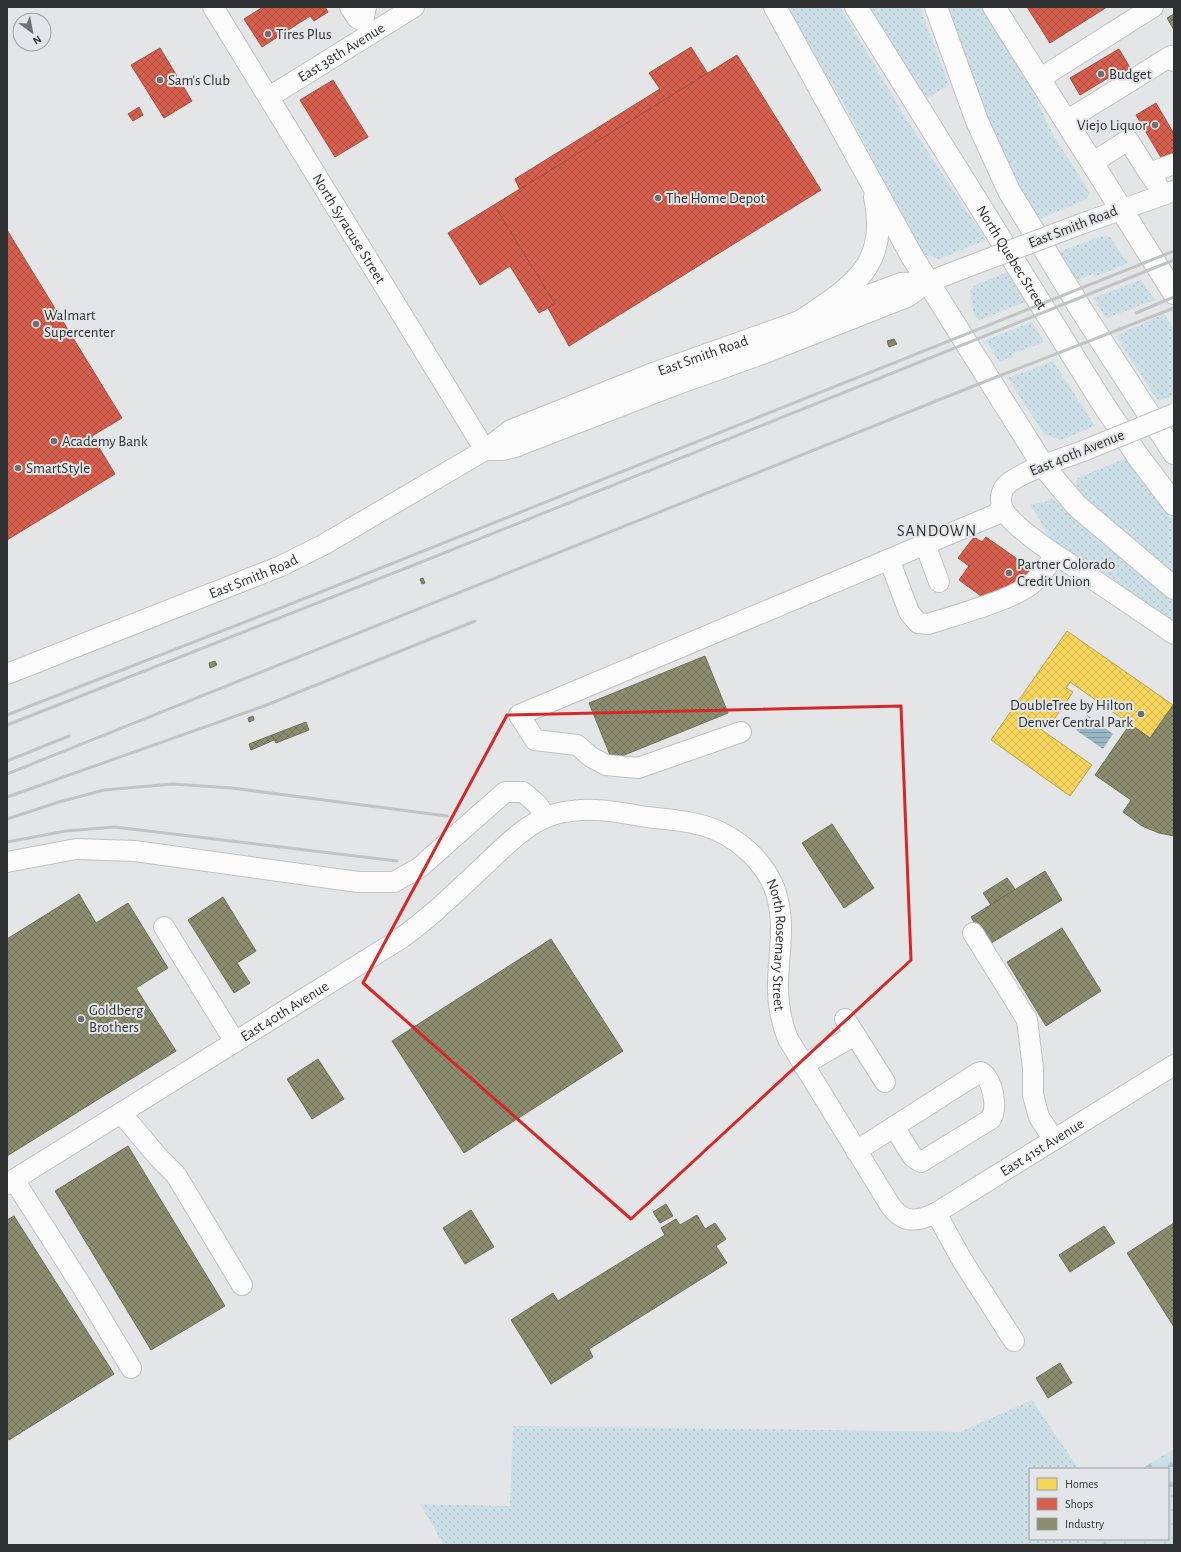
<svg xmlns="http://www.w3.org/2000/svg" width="1181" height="1552" font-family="'Alegreya Sans',sans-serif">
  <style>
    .grass { fill: url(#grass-dots) }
    .forest { fill: url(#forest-firs) }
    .wetland { fill: url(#wetland-marsh) }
    .water { fill: url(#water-rules) }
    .homes { fill: url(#homes-cross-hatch); stroke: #bba44f }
    .shops { fill: url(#shops-cross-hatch); stroke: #a45245 }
    .industry { fill: url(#industry-cross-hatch); stroke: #70715c }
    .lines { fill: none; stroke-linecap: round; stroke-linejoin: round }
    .minor-casing { stroke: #c0c1c3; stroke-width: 22 }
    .major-casing { stroke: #c0c1c3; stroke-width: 24 }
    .minor { stroke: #fbfbfb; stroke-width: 20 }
    .major { stroke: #fbfbfb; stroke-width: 22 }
    .rail { stroke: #c2c3c3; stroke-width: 3 }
    .minor-bridge-casing { stroke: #c0c1c3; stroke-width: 22; stroke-linecap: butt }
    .minor-bridge { stroke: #fbfbfb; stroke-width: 20 }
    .marked { fill: none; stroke: #d62828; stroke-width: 3; stroke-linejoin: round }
    .poi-dot { fill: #6f7071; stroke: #e2e6e8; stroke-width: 1.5 }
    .labels { text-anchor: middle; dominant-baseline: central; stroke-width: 4; stroke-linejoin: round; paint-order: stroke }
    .poi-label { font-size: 15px; fill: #303132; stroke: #e2e6e8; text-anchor: start }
    .street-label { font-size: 15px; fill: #303132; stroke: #e2e6e8 }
    .neighbourhood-label { font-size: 16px; letter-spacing: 1px; fill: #303132; stroke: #e2e6e8 }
  </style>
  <defs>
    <pattern id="grass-dots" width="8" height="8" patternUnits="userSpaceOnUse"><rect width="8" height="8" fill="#ccdee6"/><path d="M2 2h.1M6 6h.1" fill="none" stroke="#b0bfc6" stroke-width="1.8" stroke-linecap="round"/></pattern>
    <pattern id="forest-firs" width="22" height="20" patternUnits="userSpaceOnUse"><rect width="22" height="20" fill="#ccdee6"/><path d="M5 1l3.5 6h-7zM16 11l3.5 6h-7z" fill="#b0bfc6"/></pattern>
    <pattern id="wetland-marsh" width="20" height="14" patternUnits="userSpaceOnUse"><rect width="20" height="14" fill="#ccdee6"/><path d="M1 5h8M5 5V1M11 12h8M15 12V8" fill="none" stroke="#b0bfc6"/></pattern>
    <pattern id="water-rules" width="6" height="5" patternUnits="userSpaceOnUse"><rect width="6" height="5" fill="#9ab6c2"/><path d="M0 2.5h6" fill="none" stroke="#7e959e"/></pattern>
    <pattern id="homes-cross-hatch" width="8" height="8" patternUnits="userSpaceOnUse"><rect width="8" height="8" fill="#f6d55c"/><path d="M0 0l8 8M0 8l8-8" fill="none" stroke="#d3b750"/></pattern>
    <pattern id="shops-cross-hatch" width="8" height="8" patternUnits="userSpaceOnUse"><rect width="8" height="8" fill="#d6604d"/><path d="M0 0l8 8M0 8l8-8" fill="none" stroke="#ae5041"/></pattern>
    <pattern id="industry-cross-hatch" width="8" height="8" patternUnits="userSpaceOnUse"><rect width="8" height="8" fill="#8c8c6e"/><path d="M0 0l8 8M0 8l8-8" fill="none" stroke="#73735b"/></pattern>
  </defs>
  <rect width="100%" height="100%" fill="#e3e5e7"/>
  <g class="grass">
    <polygon points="782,7 840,7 905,117 986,240 939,259 923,254 839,95"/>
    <polygon points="867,7 920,7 949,85 924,100"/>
    <polygon points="947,7 984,7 1027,78 1052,133 1090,193 1085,200 1037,220 1015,182 988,124"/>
    <polygon points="1101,236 1110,237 1128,263 1095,277 1093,274 1076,281 1059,252"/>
    <polygon points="1007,272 1025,302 979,320 974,315 970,291 975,285"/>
    <polygon points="1141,280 1155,300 1106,318 1093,298"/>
    <polygon points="1164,314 1174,329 1174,395 1158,401 1116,336"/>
    <polygon points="1032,322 1044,342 1012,354 1013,357 999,362 986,340"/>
    <polygon points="1053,361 1095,426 1061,440 1044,434 1008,378"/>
    <polygon points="1126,458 1174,522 1174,575 1089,504 1075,483 1078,478"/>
    <path d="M 1052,498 L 1080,522 L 1174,597 L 1174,624 L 1051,539 C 1042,528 1040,517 1030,505 L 1045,502 Z"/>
    <polygon points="1032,1400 1079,1469 1030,1469 1030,1539 1092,1539 1093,1545 444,1545 420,1504 510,1506 513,1426 960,1432"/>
  </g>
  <g class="forest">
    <polygon points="1174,1449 1174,1490 1168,1494 1168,1469 1141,1469"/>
    <polygon points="1092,1539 1116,1539 1119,1545 1093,1545"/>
  </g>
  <polygon class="wetland" points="1174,1490 1174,1545 1119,1545 1116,1539 1168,1539 1168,1494"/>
  <polygon class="water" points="1087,715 1113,734 1103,749 1076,730"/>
  <polygon class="homes" points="1067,631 1173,705 1150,738 1070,682 1066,688 1073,692 1048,728 1043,724 1039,728 1092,765 1070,796 991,740"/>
  <g class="shops">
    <polygon points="263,7 325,7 328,12 314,21 310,16 262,47 244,19"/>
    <polygon points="1027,7 1107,7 1050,43"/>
    <polygon points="691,47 708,74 520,190 515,179 660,89 649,73"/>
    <polygon points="160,48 192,101 164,118 131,65"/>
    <polygon points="1119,49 1132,71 1112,83 1108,78 1080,95 1070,78"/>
    <polygon points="737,55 821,190 569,346 548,308 555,304 494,205"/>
    <polygon points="333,80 368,137 335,157 300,100"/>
    <polygon points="1156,103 1174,134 1174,155 1163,161 1136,115"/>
    <polygon points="139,107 143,115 133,121 128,114"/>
    <polygon points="494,205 555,304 539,313 510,266 480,285 448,233"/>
    <polygon points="7,230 122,418 92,436 115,474 7,540"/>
    <polygon points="974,537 982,542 986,537 1033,570 1023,585 1016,580 1005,596 988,601 959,580 969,566 958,558"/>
  </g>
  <g class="industry">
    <polygon points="1174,14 1174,30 1167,18"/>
    <polygon points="894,339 897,344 889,347 887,341"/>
    <polygon points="423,578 425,583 422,584 420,579"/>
    <polygon points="705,656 728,713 612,760 589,703"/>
    <polygon points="215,661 217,665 210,668 209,663"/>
    <polygon points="1174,704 1174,836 1159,833 1142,826 1123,812 1131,800 1095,775 1130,724 1150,738"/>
    <polygon points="253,716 254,720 249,722 248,718"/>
    <polygon points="306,722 309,730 276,743 272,735"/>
    <polygon points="272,735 274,740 251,750 249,744"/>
    <polygon points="832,824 874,888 844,908 802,843"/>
    <polygon points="1045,871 1062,900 988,945 971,917"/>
    <polygon points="1007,878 1015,889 991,905 983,893"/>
    <polygon points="79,894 96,923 128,903 168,968 136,988 176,1051 7,1156 7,939"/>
    <polygon points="223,897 256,951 237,963 250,983 234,993 188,920"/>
    <polygon points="1062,928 1101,991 1046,1026 1007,962"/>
    <polygon points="551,939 623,1051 464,1153 392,1041"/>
    <polygon points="318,1059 344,1099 312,1119 287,1079"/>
    <polygon points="128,1146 225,1306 151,1350 55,1191"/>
    <polygon points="666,1204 673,1216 660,1223 653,1212"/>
    <polygon points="471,1210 494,1247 465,1264 443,1228"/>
    <polygon points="697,1215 705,1229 715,1223 726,1239 716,1246 727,1263 589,1349 593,1357 551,1384 511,1320 553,1293 558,1301 665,1235 661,1228 676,1219 680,1225"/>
    <polygon points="14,1216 114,1374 9,1440 7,1436 7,1220"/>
    <polygon points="1174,1223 1174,1327 1127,1253"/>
    <polygon points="1104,1226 1115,1243 1070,1272 1059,1255"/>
    <polygon points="1060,1363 1072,1383 1048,1398 1036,1378"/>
  </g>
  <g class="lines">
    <g class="minor-casing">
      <g id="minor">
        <path id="s1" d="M 213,7 L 485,450"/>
        <polyline points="350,7 357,18 363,21 366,7"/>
        <polyline points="1039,79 1153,7"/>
        <path id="s2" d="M 269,97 L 414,7"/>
        <polyline points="1066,121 1171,56 1174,61"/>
        <polyline points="1092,163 1128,140 1149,173"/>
        <polyline points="1157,184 1149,173 1174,164"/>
        <polyline points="1081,224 1174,191"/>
        <polyline points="485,450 502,450 515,447 678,384 765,353 907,297 928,282 967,267"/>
        <path d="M 1083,451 C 1065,458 1014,473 1004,488 C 1000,495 1000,504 1004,511 C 1017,531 1060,558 1081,571 C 1112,592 1143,613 1174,634"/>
        <polyline points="925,544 939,582"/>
        <path d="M 889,559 L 909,612 L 918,623 L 928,624 C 955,615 1015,600 1034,582 C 1042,574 1049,564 1055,555"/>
        <path id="s3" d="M 7,674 L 281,566 L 323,545 L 485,450 L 511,430 L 653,373 L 780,328 L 901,283 L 928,282"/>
        <polyline points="741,732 638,768 606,765 591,757 577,745 535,740 519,715 1004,511"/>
        <polyline points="7,862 76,849 135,851 358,882 394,882 419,868 505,792 523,792 537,804 546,817"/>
        <polyline points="164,927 235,1042"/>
        <polyline points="973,933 1027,1020 1033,1068 1033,1095 1039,1117 1054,1140"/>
        <polyline points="845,1019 885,1082"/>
        <polyline points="803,1065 855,1035"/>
        <polyline points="121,1113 159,1158 176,1175 242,1285"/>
        <path d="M 856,1151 L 978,1073 L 981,1072 C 993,1080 998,1107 991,1119 L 921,1162 L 913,1157 L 894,1127"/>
        <polyline points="14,1180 83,1288 131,1368"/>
        <path id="s4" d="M 7,1184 L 400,939 C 431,917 458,890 486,864 C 501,850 517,833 535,823 C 546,816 559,812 572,811 C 596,807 622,813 647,817 C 671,820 698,821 720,832 C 743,843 764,863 774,887 C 787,922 778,951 778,986 C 778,1004 781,1022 788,1039 L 890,1205 C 903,1224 917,1222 936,1213 L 1174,1065"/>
        <polyline points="936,1213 962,1260 1014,1341"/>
      </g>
    </g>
    <g class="major-casing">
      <g id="major">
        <polyline points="775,7 913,258 1044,467 1077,506 1174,588"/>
        <path id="s5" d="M 856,7 L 1098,396 L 1137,455 L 1174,504"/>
        <polyline points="936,7 977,121 1009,191 1082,311 1174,453"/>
        <polyline points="994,7 1174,293"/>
        <path d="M 803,320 C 853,286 889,266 875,197"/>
      </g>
    </g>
    <use href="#minor" class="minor"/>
    <use href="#major" class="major"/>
    <g class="rail">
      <polyline points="1136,313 1174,297"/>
      <polyline points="7,715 268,613 1174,251"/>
      <polyline points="7,725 429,559 1174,260"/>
      <polyline points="7,761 69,736"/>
      <polyline points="7,774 971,387 1174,308"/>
      <polyline points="7,797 264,706 475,621"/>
      <polyline points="7,819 59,802 104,790 173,784 232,788 447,816"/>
      <polyline points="7,842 66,831 115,827 397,861"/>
    </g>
    <g class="minor-bridge-casing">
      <g id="minor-bridge">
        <polyline points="967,267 1081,224"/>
        <polyline points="1083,451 1174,414"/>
      </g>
    </g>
    <use href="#minor-bridge" class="minor-bridge"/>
  </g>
  <path class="marked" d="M 901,706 L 911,960 L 631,1219 L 363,983 L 507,715 Z"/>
  <g class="poi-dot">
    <circle cx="268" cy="34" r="4"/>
    <circle cx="1101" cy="74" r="4"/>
    <circle cx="160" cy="80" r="4"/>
    <circle cx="1155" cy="125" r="4"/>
    <circle cx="658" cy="198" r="4"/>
    <circle cx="36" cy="324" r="4"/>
    <circle cx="54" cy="441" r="4"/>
    <circle cx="18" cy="468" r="4"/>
    <circle cx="1009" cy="573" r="4"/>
    <circle cx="1141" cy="714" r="4"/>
    <circle cx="81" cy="1019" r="4"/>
  </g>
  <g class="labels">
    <g class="poi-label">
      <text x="276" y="34">Tires Plus</text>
      <text x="1109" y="74">Budget</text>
      <text x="168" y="80">Sam's Club</text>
      <text x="1147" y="125" text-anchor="end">Viejo Liquor</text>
      <text x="666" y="198">The Home Depot</text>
      <text x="44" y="315">Walmart<tspan x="44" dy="17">Supercenter</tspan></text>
      <text x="62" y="441">Academy Bank</text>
      <text x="26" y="468">SmartStyle</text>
      <text x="1017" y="564">Partner Colorado<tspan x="1017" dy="17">Credit Union</tspan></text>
      <text x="1133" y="705" text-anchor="end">DoubleTree by Hilton<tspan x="1133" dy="17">Denver Central Park</tspan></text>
      <text x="89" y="1010">Goldberg<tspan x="89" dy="17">Brothers</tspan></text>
    </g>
    <g class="street-label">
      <text stroke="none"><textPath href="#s2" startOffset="85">East 38th Avenue</textPath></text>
      <text transform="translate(1073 227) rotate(-21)">East Smith Road</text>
      <text stroke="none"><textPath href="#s1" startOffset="260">North Syracuse Street</textPath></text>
      <text stroke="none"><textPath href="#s5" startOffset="295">North Quebec Street</textPath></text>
      <text stroke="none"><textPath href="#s3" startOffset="768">East Smith Road</textPath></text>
      <text transform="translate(1077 453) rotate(-22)">East 40th Avenue</text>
      <text stroke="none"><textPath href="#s3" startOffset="265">East Smith Road</textPath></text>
      <text stroke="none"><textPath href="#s4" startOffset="968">North Rosemary Street</textPath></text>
      <text stroke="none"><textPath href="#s4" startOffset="327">East 40th Avenue</textPath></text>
      <text stroke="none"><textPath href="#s4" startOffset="1436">East 41st Avenue</textPath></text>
    </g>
    <g class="neighbourhood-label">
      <text x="937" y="531">SANDOWN</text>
    </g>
  </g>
  <rect width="1181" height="1552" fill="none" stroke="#303132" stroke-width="16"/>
  <rect x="1029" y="1468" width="140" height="72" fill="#e2e6e8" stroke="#9b9e9f"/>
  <rect x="1037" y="1478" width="20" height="12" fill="#f6d55c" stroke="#9b9e9f"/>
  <text x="1065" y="1488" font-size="12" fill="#303132">Homes</text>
  <rect x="1037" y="1498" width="20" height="12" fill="#d6604d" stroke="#9b9e9f"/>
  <text x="1065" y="1508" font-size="12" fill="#303132">Shops</text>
  <rect x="1037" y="1518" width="20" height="12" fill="#8c8c6e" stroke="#9b9e9f"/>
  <text x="1065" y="1528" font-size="12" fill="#303132">Industry</text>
  <g transform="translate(32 32) rotate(148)"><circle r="19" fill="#e2e6e8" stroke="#9b9e9f"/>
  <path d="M0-3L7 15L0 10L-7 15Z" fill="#6f7071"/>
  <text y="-6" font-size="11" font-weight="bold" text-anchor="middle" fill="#303132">N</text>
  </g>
</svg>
